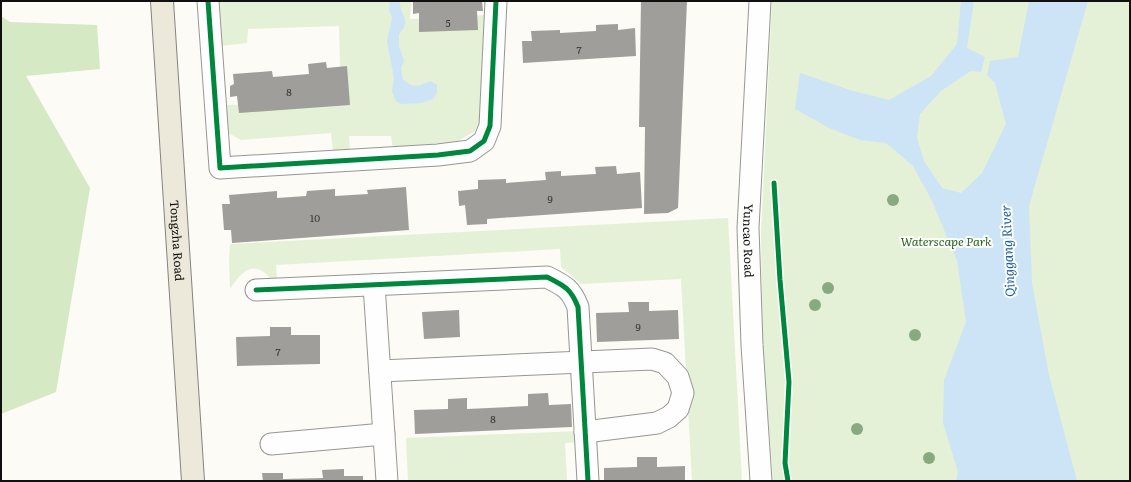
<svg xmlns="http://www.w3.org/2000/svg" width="1131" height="482" font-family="Literata,serif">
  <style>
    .green { fill: #e4f1d6 }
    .forest { fill: #d4e9c4 }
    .water { fill: #cce4f5 }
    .building { fill: #a09e9a }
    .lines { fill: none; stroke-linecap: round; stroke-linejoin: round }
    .minor-casing { stroke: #969693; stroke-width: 23 }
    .major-casing { stroke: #848380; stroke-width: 24 }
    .minor { stroke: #fffefe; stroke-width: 21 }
    .major { stroke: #ece9db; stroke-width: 22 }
    .cycleway-casing { stroke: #fff; stroke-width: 8 }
    .cycleway { stroke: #00873e; stroke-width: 5 }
    .tree { fill: #88aa80 }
    .labels { text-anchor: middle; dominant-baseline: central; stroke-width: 4; stroke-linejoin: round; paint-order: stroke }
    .number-label { font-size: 10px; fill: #343432 }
    .street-label { font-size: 12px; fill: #101010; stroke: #fff }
    .park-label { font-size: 12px; font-style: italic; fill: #2a6720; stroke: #fff }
    .water-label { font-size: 13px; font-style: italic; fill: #1a5da0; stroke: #fff }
  </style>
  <rect width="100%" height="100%" fill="#fcfbf5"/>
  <g class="green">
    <polygon points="218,1 411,1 410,19 487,15 483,116 475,131 458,141 393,148 391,136 349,136 350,151 333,151 331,133 241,140 227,132 224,105 341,102 339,26 248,29 247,43 220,46"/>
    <polygon points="772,1 1130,1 1130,481 773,481 763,345 761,234"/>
    <path d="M 728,218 L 742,481 L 692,481 L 681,279 L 581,284 L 561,267 L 560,249 L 276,265 L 277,279 L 271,279 C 253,258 241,272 230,289 L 229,261 L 230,244 Z"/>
    <polygon points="580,431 580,442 565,443 567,481 408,481 406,438"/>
  </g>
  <polygon class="forest" points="1,16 10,22 97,25 100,69 26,76 90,188 56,392 1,414"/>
  <g class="water">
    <path d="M 390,1 L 400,1 C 399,16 413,19 399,34 L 399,46 L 404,61 L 401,68 L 403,80 C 414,88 418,87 430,81 L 437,85 L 437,93 L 433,99 L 422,103 L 400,104 L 395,100 L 392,91 L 394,78 L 387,41 L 392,18 L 389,10 Z"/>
    <polygon points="961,1 974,1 967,48 985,57 981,72 971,71 941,91 920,114 917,138 924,161 942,188 961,193 982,173 1006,124 995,83 987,75 990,61 1018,57 1029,1 1088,1 1029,206 1032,283 1049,375 1077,481 956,481 958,472 943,423 944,380 966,322 957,261 932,201 913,166 886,143 860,140 829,128 795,109 800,73 853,91 889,100 931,76 957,44"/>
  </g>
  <g class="building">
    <polygon points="413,1 482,1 483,11 477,11 478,30 419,32 419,13 413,14"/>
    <polygon points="641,1 687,1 678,208 668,213 644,214 645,127 639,127"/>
    <polygon points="618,24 618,30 635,28 636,56 523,63 522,41 532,41 531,31 560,30 560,33 596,31 596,25"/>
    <polygon points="326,62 327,68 347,66 350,105 239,113 237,96 230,97 230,86 234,84 233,74 272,71 273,77 309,74 308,64"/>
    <polygon points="616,166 617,174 640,172 642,208 487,219 487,224 467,225 465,205 459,206 458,191 478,189 478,180 506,179 506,183 546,180 545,172 561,171 561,176 596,174 595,167"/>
    <polygon points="406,187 409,230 232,243 231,230 224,230 222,204 230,204 229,195 277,191 277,198 306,196 307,191 335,189 335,196 368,194 367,190"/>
    <polygon points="628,302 649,302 649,311 678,310 679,339 597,342 596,313 629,312"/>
    <polygon points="459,310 460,337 424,339 422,312"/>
    <polygon points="270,327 291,327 291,335 320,335 320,364 237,366 236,337 270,336"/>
    <polygon points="548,393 549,405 571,404 572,427 415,434 414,410 448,409 448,399 467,398 467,409 528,406 528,394"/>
    <polygon points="637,457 657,457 657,467 685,466 685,481 604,481 604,468 637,467"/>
    <polygon points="344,469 344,476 363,476 363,481 263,481 262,473 283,473 283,479 323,478 322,470"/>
  </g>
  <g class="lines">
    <g class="minor-casing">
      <g id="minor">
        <polyline points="208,1 220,168 438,155 470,151 484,141 490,126 496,1"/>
        <path id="s1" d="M 760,1 L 748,228 L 752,345 L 761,481"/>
        <polyline points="374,285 387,481"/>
        <path d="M 256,290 L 547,277 C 565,286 571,289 578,307 L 588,481"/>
        <polyline points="380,371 652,359 665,363 678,377 683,393 678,409 669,417 657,423 585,432"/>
        <polyline points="271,444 384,434"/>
      </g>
    </g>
    <g class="major-casing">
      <g id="major">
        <path id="s2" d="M 162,1 L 193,481"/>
      </g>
    </g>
    <use href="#minor" class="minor"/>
    <use href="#major" class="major"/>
    <g class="cycleway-casing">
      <g id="cycleway">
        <polyline points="208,1 220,168 438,155 470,151 484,141 490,126 496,1"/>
        <polyline points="774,183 780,280 789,382 785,463 788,481"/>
        <path d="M 256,290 L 547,277 C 565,286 571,289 578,307 L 588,481"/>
      </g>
    </g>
    <use href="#cycleway" class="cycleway"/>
  </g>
  <g class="tree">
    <circle cx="893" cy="200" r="6"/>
    <circle cx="828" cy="288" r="6"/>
    <circle cx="815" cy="305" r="6"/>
    <circle cx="915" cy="335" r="6"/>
    <circle cx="857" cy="429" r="6"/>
    <circle cx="929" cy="458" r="6"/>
  </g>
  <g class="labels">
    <g class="number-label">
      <text x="448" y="22">5</text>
      <text x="579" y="49">7</text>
      <text x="289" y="91">8</text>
      <text x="550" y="198">9</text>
      <text x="315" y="217">10</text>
      <text x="638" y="326">9</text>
      <text x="278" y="351">7</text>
      <text x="493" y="418">8</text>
    </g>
    <g class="street-label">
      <text stroke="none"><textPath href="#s2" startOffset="240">Tongzha Road</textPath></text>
      <text stroke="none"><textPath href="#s1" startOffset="240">Yuncao Road</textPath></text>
    </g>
    <g class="park-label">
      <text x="946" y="241">Waterscape Park</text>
    </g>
    <g class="water-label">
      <text transform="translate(1007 251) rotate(-93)">Qinggang River</text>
    </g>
  </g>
  <rect width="1131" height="482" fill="none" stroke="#101010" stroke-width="4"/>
</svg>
